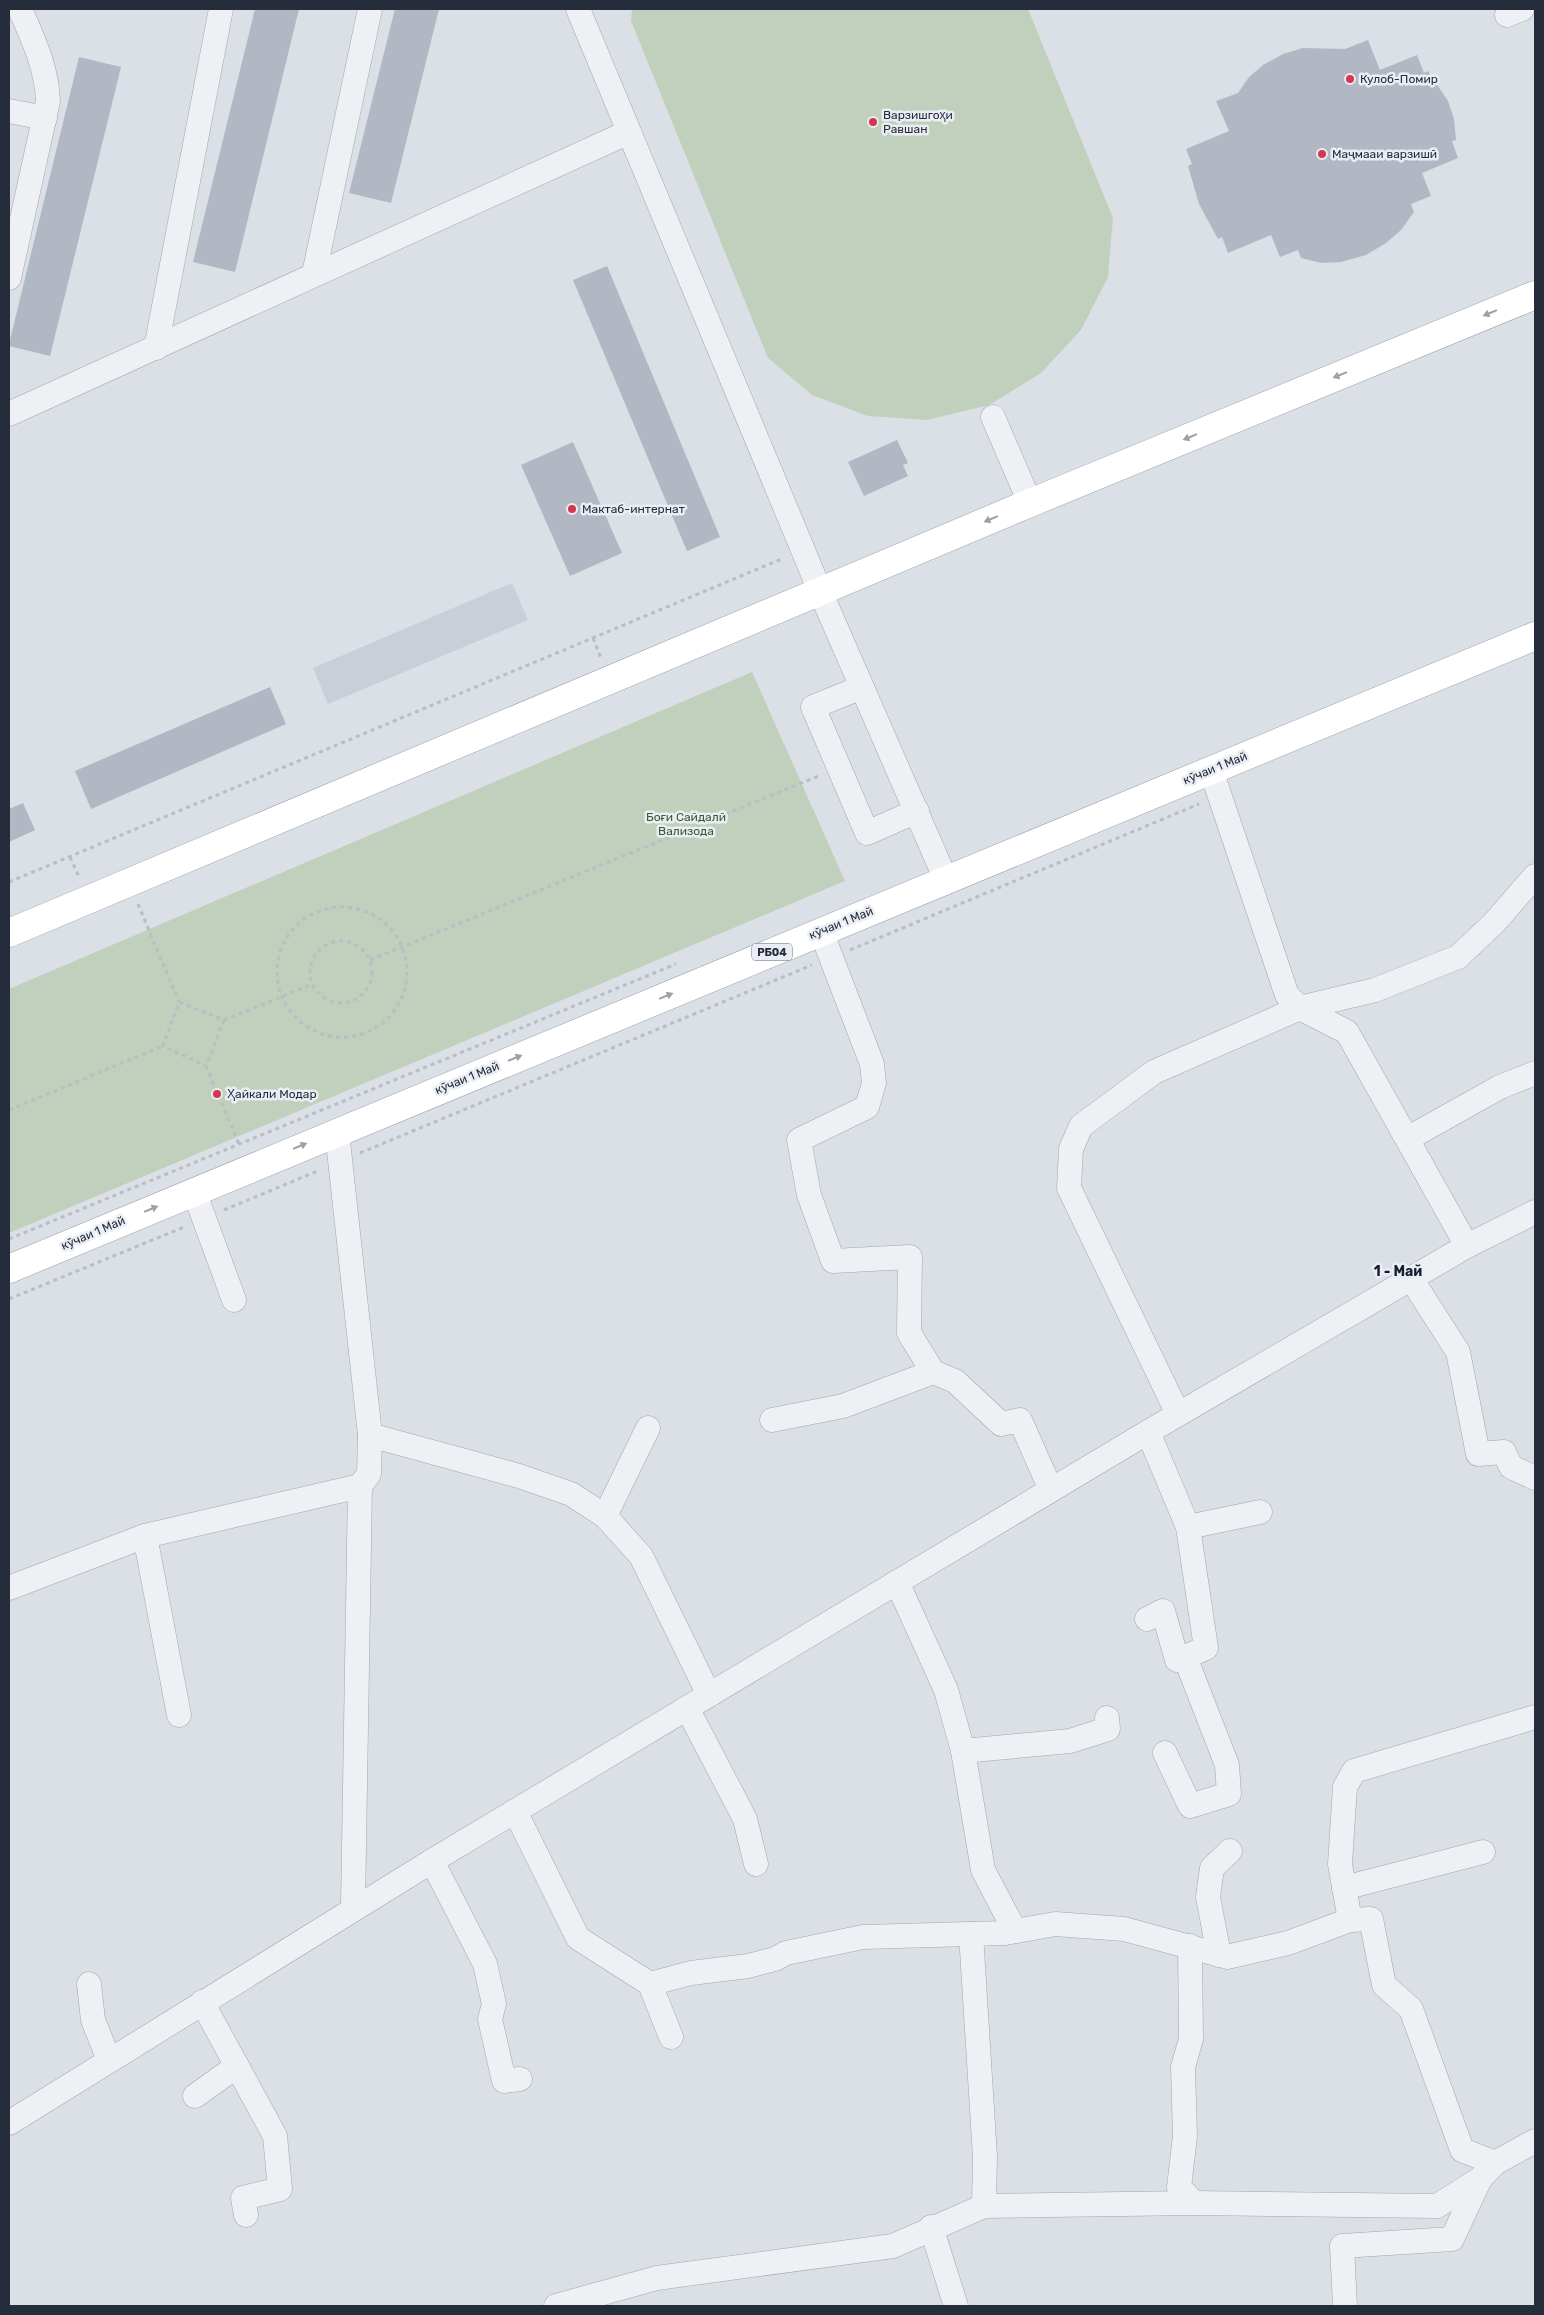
<svg xmlns="http://www.w3.org/2000/svg" width="1544" height="2315" font-family="Rubik,sans-serif">
  <style>
    .built { fill: #c9ced8 }
    .green { fill: #c1d0bc }
    .building { fill: #b2b8c3 }
    .lines { fill: none; stroke-linecap: round; stroke-linejoin: round }
    .minor-casing { stroke: #a1a6b0; stroke-width: 25 }
    .major-casing { stroke: #9aa3b2; stroke-width: 29 }
    .path { stroke: #babdc4; stroke-width: 3; stroke-dasharray: 4 4; stroke-linecap: butt }
    .minor { stroke: #eef0f4; stroke-width: 24 }
    .major { stroke: #fff; stroke-width: 28 }
    .oneway { fill: #9da0a7 }
    .poi-dot { fill: #d13a4d; stroke: #eaeef4; stroke-width: 2 }
    .labels { text-anchor: middle; dominant-baseline: central; stroke-width: 5; stroke-linejoin: round; paint-order: stroke }
    .shield { fill: #eaeef4; stroke: #606773; stroke-width: 1 }
    .shield-label { font-size: 11px; font-weight: bold; fill: #252d3c }
    .poi-label { font-size: 12px; fill: #252d3c; stroke: #eaeef4; text-anchor: start }
    .street-label { font-size: 12px; fill: #252d3c; stroke: #eaeef4 }
    .park-label { font-size: 12px; fill: #385832; stroke: #eaeef4 }
    .neighbourhood-label { font-size: 14px; font-weight: bold; fill: #171e2d; stroke: #eaeef4 }
  </style>
  <rect width="100%" height="100%" fill="#dbdfe6"/>
  <polygon class="built" points="512,583 528,620 328,704 313,668"/>
  <g class="green">
    <polygon points="632,9 1028,9 1113,218 1108,277 1081,330 1041,373 989,405 927,420 868,416 812,395 768,358 631,21"/>
    <polygon points="752,672 845,881 9,1233 9,989"/>
  </g>
  <g class="building">
    <polygon points="255,9 299,9 235,272 193,262"/>
    <polygon points="395,9 439,9 391,203 349,193"/>
    <polygon points="1368,40 1380,70 1417,55 1424,73 1428,71 1448,101 1454,119 1456,140 1452,141 1458,158 1422,173 1431,196 1411,204 1414,212 1401,230 1386,243 1366,255 1341,262 1321,263 1301,258 1298,250 1280,257 1271,235 1228,253 1222,237 1218,239 1199,204 1188,166 1192,164 1186,149 1229,131 1216,101 1238,93 1249,77 1263,65 1283,54 1303,48 1345,49"/>
    <polygon points="79,57 121,67 50,356 9,346 9,344"/>
    <polygon points="607,266 720,537 687,551 573,280"/>
    <polygon points="897,440 908,463 903,465 908,476 864,496 848,462"/>
    <polygon points="573,442 622,553 570,576 521,465"/>
    <polygon points="270,687 286,724 91,809 75,771"/>
    <polygon points="23,803 35,830 9,842 9,809"/>
  </g>
  <g class="lines">
    <g class="minor-casing">
      <g id="minor">
        <polyline points="578,9 820,591 946,880"/>
        <polyline points="1507,15 1522,9"/>
        <polyline points="9,111 45,118"/>
        <polyline points="314,274 370,9"/>
        <path d="M 9,278 L 48,101 C 47,68 33,39 20,9"/>
        <polyline points="156,348 221,9"/>
        <polyline points="9,414 629,132"/>
        <polyline points="993,417 1030,503"/>
        <polyline points="862,687 813,707 867,833 917,811"/>
        <polyline points="1211,770 1287,995 1300,1008 1347,1032 1467,1246"/>
        <polyline points="821,931 872,1064 874,1083 867,1107 799,1140 809,1195 833,1261 910,1257 909,1333 933,1372 955,1381 1001,1424 1020,1420 1051,1490"/>
        <polyline points="337,1132 370,1435 369,1474 360,1486 353,1908"/>
        <polyline points="1407,1139 1500,1087 1535,1073"/>
        <polyline points="194,1191 234,1300"/>
        <polyline points="1412,1280 1458,1352 1478,1454 1504,1452 1511,1467 1535,1478"/>
        <polyline points="1178,1414 1069,1188 1071,1149 1081,1126 1154,1072 1300,1008 1375,990 1458,957 1494,923 1535,876"/>
        <polyline points="772,1420 843,1406 933,1372"/>
        <polyline points="1148,1432 1188,1527 1206,1648 1185,1657 1227,1765 1229,1794 1190,1806 1165,1753"/>
        <polyline points="370,1435 519,1476 571,1494 605,1516 641,1556 709,1695"/>
        <polyline points="605,1516 648,1428"/>
        <polyline points="1188,1527 1260,1512"/>
        <polyline points="145,1536 179,1715"/>
        <polyline points="897,1582 946,1690 963,1751 983,1870 1015,1931"/>
        <polyline points="9,1588 145,1536 360,1486"/>
        <polyline points="1147,1619 1163,1611 1177,1660 1185,1657"/>
        <polyline points="687,1708 745,1819 756,1864"/>
        <polyline points="963,1751 1070,1741 1108,1729 1107,1718"/>
        <polyline points="515,1811 578,1938 650,1984 691,1973 748,1966 775,1959 786,1953 863,1937 1005,1933 1055,1924 1124,1929 1227,1957 1288,1943 1350,1920"/>
        <polyline points="432,1861 485,1964 494,2004 490,2019 504,2081 520,2079"/>
        <polyline points="1344,1888 1483,1852"/>
        <polyline points="971,1934 985,2157 984,2206"/>
        <polyline points="1190,1946 1191,2039 1183,2067 1185,2136 1179,2187 1194,2203"/>
        <polyline points="1219,1955 1208,1897 1212,1868 1230,1851"/>
        <polyline points="89,1984 93,2020 109,2060"/>
        <polyline points="650,1984 671,2037"/>
        <polyline points="202,2002 275,2136 280,2189 243,2198 246,2215"/>
        <polyline points="195,2096 237,2066"/>
        <polyline points="9,2123 432,1861 1148,1432 1467,1246 1535,1212"/>
        <polyline points="1495,2163 1462,2150 1411,2009 1384,1985 1371,1919 1350,1920 1340,1864 1345,1787 1354,1771 1535,1717"/>
        <polyline points="931,2227 956,2306"/>
        <polyline points="556,2306 657,2278 893,2246 984,2206 1194,2203 1437,2206 1480,2179 1495,2163 1535,2141"/>
        <polyline points="1345,2306 1342,2246 1452,2239 1480,2179"/>
      </g>
    </g>
    <g class="major-casing">
      <g id="major">
        <polyline points="9,933 1030,503 1535,295"/>
        <polyline points="9,1269 1535,636"/>
      </g>
    </g>
    <g class="path">
      <polyline points="593,638 601,658"/>
      <polyline points="70,857 80,879"/>
      <polyline points="9,882 784,558"/>
      <polyline points="138,904 179,1002"/>
      <circle cx="342" cy="972" r="65"/>
      <circle cx="341" cy="972" r="31"/>
      <polyline points="850,950 1199,804"/>
      <polyline points="370,960 821,775"/>
      <polyline points="224,1020 206,1066 163,1046 179,1002 224,1020 313,984"/>
      <polyline points="206,1066 239,1144"/>
      <polyline points="9,1110 163,1046"/>
      <polyline points="360,1153 812,965"/>
      <polyline points="224,1210 320,1170"/>
      <polyline points="9,1239 676,964"/>
      <polyline points="9,1299 184,1227"/>
    </g>
    <use href="#minor" class="minor"/>
    <use href="#major" class="major"/>
  </g>
  <defs><path id="oneway-solid" d="M-6-.8H1V-3.2L6.5 0L1 3.2V.8H-6Z" transform="scale(1.25)"/></defs>
  <g class="oneway">
    <use href="#oneway-solid" transform="translate(1490 313) rotate(158)"/>
    <use href="#oneway-solid" transform="translate(1340 375) rotate(158)"/>
    <use href="#oneway-solid" transform="translate(1190 437) rotate(158)"/>
    <use href="#oneway-solid" transform="translate(991 519) rotate(157)"/>
    <use href="#oneway-solid" transform="translate(666 996) rotate(-22)"/>
    <use href="#oneway-solid" transform="translate(515 1058) rotate(-22)"/>
    <use href="#oneway-solid" transform="translate(300 1146) rotate(-22)"/>
    <use href="#oneway-solid" transform="translate(151 1209) rotate(-23)"/>
  </g>
  <g class="poi-dot">
    <circle cx="1350" cy="79" r="5"/>
    <circle cx="873" cy="122" r="5"/>
    <circle cx="1322" cy="154" r="5"/>
    <circle cx="572" cy="509" r="5"/>
    <circle cx="217" cy="1094" r="5"/>
  </g>
  <g class="labels">
    <rect class="shield" x="752" y="943.5" width="40" height="17" rx="4"/>
    <g class="shield-label">
      <text x="772" y="952">РБ04</text>
    </g>
    <g class="poi-label">
      <text x="1360" y="79">Кулоб-Помир</text>
      <text x="883" y="115">Варзишгоҳи<tspan x="883" dy="14">Равшан</tspan></text>
      <text x="1332" y="154">Маҷмааи варзишӣ</text>
      <text x="582" y="509">Мактаб-интернат</text>
      <text x="227" y="1094">Ҳайкали Модар</text>
    </g>
    <g class="street-label">
      <text transform="translate(1215 768) rotate(-22)">кӯчаи 1 Май</text>
      <text transform="translate(841 923) rotate(-22)">кӯчаи 1 Май</text>
      <text transform="translate(467 1078) rotate(-22)">кӯчаи 1 Май</text>
      <text transform="translate(93 1233) rotate(-23)">кӯчаи 1 Май</text>
    </g>
    <g class="park-label">
      <text x="686" y="817">Боғи Сайдалӣ<tspan x="686" dy="14">Вализода</tspan></text>
    </g>
    <g class="neighbourhood-label">
      <text x="1398" y="1271">1 - Май</text>
    </g>
  </g>
  <rect width="1544" height="2315" fill="none" stroke="#252d3c" stroke-width="20"/>
</svg>
